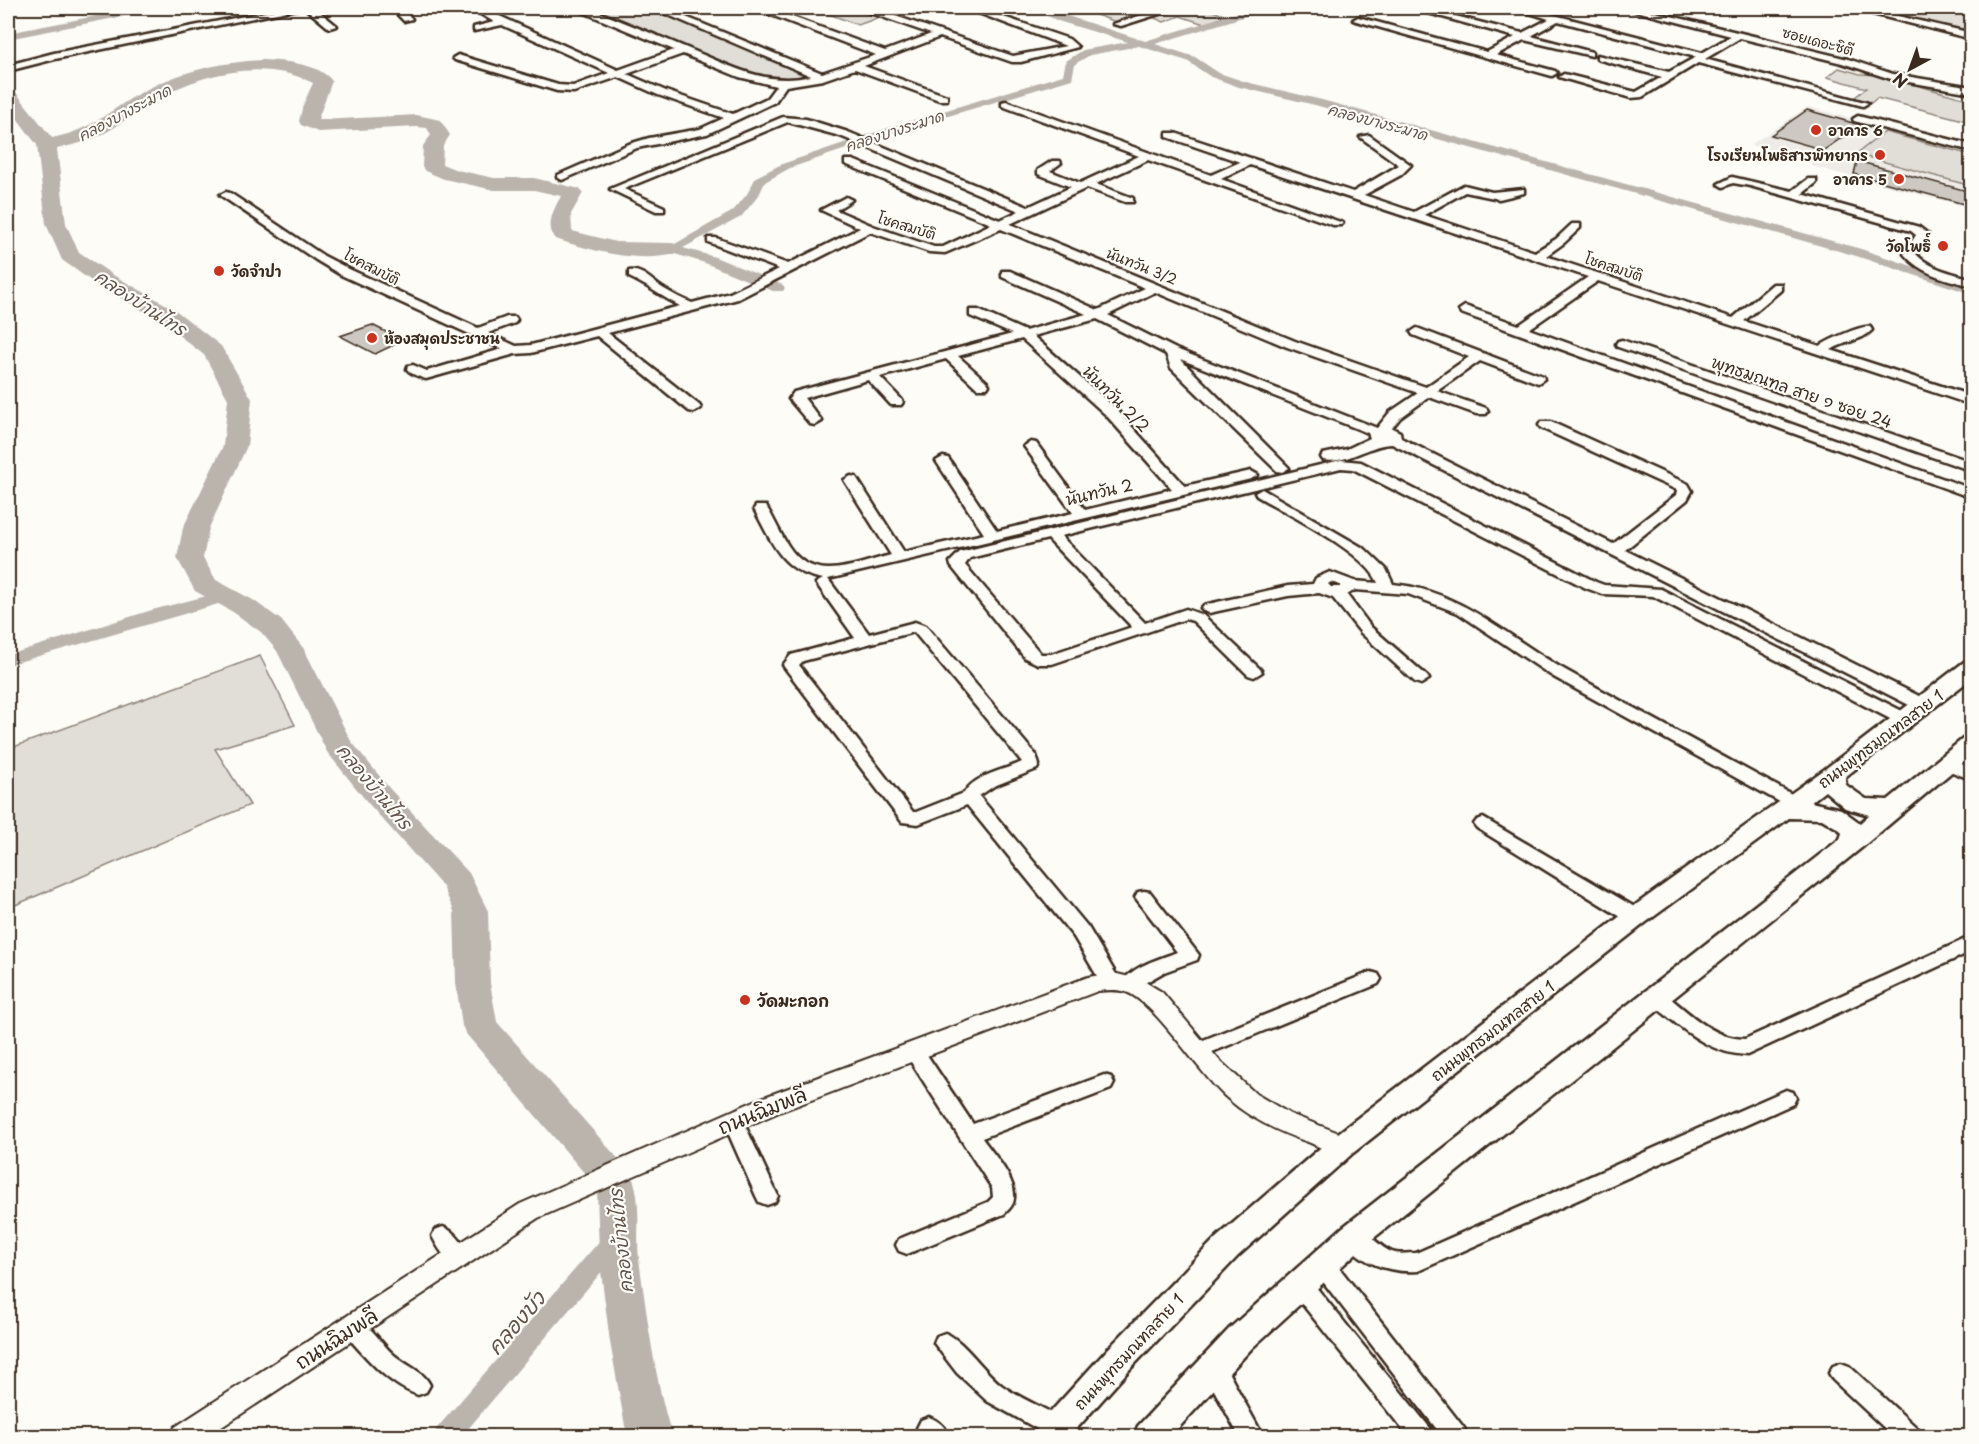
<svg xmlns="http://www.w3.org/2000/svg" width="1979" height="1444" font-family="'Playpen Sans','Playpen Sans Thai',sans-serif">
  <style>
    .built { fill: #efece7 }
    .green { fill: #e1ded7; stroke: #8e847a; stroke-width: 1.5 }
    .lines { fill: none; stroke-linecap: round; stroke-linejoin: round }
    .canal { fill: #bbb4ad; fill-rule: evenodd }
    .river { fill: #bbb4ad; fill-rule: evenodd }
    .building { fill: #cdc8c2; stroke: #3b2a1e; stroke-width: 1.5 }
    .minor-casing { stroke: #3b2a1e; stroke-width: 5 }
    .tertiary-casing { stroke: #3b2a1e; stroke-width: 4 }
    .secondary-casing { stroke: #3b2a1e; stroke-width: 5 }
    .minor { fill: #fdfcf7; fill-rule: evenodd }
    .tertiary { fill: #fdfcf7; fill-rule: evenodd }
    .secondary { fill: #fdfcf7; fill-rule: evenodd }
    .poi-dot { fill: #c8321e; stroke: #fdfcf7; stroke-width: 2 }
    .labels { text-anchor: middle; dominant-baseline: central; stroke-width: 4.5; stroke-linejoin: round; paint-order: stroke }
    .far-street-label { font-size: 14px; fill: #3b2a1e; stroke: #fdfcf7 }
    .far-poi-label { font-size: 14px; font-weight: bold; fill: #3b2a1e; stroke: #fdfcf7; text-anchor: start }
    .far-water-label { font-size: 15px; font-style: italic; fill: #615349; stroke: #fdfcf7 }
    .street-label { font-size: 16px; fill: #3b2a1e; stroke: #fdfcf7 }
    .poi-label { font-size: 16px; font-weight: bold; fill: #3b2a1e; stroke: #fdfcf7; text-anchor: start }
    .water-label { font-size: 18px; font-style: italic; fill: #615349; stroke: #fdfcf7 }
    .near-street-label { font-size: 20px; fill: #3b2a1e; stroke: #fdfcf7 }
    .near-water-label { font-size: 21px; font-style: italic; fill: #615349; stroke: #fdfcf7 }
  </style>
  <rect width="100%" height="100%" fill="#fdfcf7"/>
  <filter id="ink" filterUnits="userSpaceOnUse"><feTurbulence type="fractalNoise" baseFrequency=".0167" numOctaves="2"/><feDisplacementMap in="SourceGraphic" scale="12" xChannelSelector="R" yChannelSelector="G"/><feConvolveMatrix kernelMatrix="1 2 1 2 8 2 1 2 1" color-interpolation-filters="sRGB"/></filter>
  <g filter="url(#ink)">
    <polygon class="built" points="1808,107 1971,149 1971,208 1811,166 1811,162 1750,145"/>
    <g class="green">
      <polygon points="595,8 650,8 808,72 809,77 791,79 753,74"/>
      <polygon points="830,8 853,8 878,18 858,25 821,11"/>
      <polygon points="1076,8 1204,8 1227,16 1204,24 1180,16 1164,22 1150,16 1125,25"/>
      <polygon points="1866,8 1971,8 1971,33"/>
      <polygon points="1839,68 1860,74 1878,75 1971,100 1971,122 1877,98 1871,103 1854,98 1866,88 1827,77"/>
      <polygon points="1885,132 1971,155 1971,186 1856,154"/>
      <polygon points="260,656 295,725 215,749 250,805 8,908 8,749"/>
    </g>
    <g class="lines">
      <g class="canal">
        <polygon points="137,8 155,8 150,11 8,39 8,33"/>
        <polygon points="1031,8 1043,8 1145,41 1253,8 1267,8 1266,10 1155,44 1195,57 1219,73 1246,82 1322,100 1861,249 1972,286 1972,294 1853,255 1701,212 1315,105 1239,87 1211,77 1187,61 1139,46 1090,55 1075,64 1072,79 905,129 790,168 765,182 759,195 741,217 683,248 715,257 783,285 785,288 783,291 773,291 705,263 668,252 666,249 733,211 747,194 756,177 782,164 897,125 1063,75 1066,61 1083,50 1128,42 1058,21"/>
        <polygon points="226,591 234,596 232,600 8,665 8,655 152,610"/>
        <polygon points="618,1226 626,1229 630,1236 626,1243 462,1436 433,1436 437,1428 610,1229"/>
      </g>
      <path class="river" d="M 263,60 C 284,61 319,63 332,81 L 318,119 L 321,120 L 417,115 L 440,120 L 450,135 L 443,146 L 442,164 L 457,170 L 494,178 L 534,178 L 580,189 L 583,193 L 571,214 L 572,231 L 616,242 L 672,243 L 679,245 L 683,249 L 679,253 C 638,264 594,251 555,239 C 545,225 554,209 561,196 L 534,190 L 494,190 L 444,179 L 425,171 L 422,167 L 423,146 L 431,135 L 427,128 L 417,127 L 318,132 L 301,125 L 299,121 L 303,105 L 313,83 C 265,58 200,73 155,100 C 136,110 120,126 101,135 C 87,142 72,145 57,149 L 66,224 L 79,252 L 113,275 L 174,309 L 221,346 L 252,399 L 247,446 L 209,528 L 203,558 L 216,580 L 253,600 L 281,620 L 304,649 L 351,741 L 390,789 L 469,873 L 488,911 L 490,983 L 497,1022 L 630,1172 C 643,1197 636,1231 639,1259 C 647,1318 655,1380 672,1436 L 629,1436 L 625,1426 L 610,1342 L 599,1256 L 597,1188 L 467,1035 L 462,1026 L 456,983 L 454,911 L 443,887 L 368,803 L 327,752 L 277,651 L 261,632 L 233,612 L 195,591 L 177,558 L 183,528 L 223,446 L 228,399 L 204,355 L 158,319 L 97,285 L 62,260 L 46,224 L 37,145 L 8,106 L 8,89 L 14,90 L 52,138 C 93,130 108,111 142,92 C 179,71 222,62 263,60 Z"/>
    </g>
    <g class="building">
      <polygon points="1807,110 1853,123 1860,125 1824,150 1771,135"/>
      <polygon points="1857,161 1971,192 1971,206 1854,174"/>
      <polygon points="372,325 386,332 404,340 375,354 340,336"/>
    </g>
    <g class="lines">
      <g class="minor-casing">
        <g id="minor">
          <polygon points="286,8 302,8 55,59 8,71 8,65 54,53"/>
          <polygon points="305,8 315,8 337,26 329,28"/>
          <polygon points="391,8 401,8 412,19 404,21"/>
          <path d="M 471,8 L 482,8 L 618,70 L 674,50 L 578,10 L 577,8 L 588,8 C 621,21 654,34 687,48 C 728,65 766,87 811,76 L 652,8 L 664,8 L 822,73 L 876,55 L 758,10 L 757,8 L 768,8 L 885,51 L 931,34 L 862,10 L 861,8 L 872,8 L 1013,56 L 1066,46 L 965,8 L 977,8 L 1069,39 L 1078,47 L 1021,62 L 1012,62 L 940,37 L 864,66 L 947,96 L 947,100 L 939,100 L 855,69 L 823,80 L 786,86 L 775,102 L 707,134 L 637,148 L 562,180 L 557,177 L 558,175 L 629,144 L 649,138 L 700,129 L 724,118 L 658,95 L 618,77 L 574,92 L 557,91 L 455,60 L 453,58 L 458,55 L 558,85 L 573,86 L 609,73 L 502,25 L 474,31 L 474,27 L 494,22 ZM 683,54 L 739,77 L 776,86 L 767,98 L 733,114 L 666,91 L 627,74 Z"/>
          <polygon points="1165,8 1178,8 1121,26 1113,24"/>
          <polygon points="1410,8 1424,8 1522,33 1549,19 1513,8 1527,8 1702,53 1731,36 1624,8 1638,8 1848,59 1893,74 1972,87 1972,93 1891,79 1842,63 1740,38 1705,59 1868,103 1863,106 1698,63 1642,97 1631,98 1559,77 1564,74 1636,92 1662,77 1597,59 1597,55 1669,72 1696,57 1558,21 1531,36 1592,52 1592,56 1524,40 1496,55 1555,71 1557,73 1552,76 1353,20 1358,17 1487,52 1515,37"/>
          <polygon points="1849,8 1863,8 1972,33 1972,39"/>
          <path d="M 1006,101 L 1211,175 L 1240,162 L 1167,137 L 1167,133 L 1175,133 L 1353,192 L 1399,165 L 1360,137 L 1369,135 L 1411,165 L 1401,175 L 1364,195 L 1414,212 L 1464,185 L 1492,192 L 1524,189 L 1524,193 L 1499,199 L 1465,192 L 1424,215 L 1535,252 L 1556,239 L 1572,224 L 1580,224 L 1580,228 L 1564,243 L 1546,256 L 1733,318 L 1773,284 L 1781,284 L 1781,290 L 1744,321 L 1820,346 C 1829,340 1861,325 1870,327 L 1872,330 C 1862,341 1845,341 1831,350 L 1972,396 L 1972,405 L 1598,281 L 1529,329 L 1972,489 L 1972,498 L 1461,313 L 1459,310 L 1465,306 L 1519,325 L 1588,277 L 1250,165 L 1221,179 L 1343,223 L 1341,225 L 1333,225 L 1148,160 L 1096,184 L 1133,198 L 1133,202 L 1125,202 L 1087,188 L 1010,224 L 1295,341 L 1426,387 L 1469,357 L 1413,335 L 1411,332 L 1417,328 L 1543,376 L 1544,379 L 1538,383 L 1480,361 L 1437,391 L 1486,408 L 1488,411 L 1486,414 L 1476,414 L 1429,397 L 1400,418 L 1392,428 L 1400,432 L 1401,438 L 1613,544 L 1676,495 L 1677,490 L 1541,428 L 1539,425 L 1541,422 L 1551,422 L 1688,484 L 1692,491 L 1687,500 L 1625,550 L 1929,701 L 1931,705 L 1923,710 L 1917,709 L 1392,444 C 1369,444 1346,465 1323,460 L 1321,457 L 1323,454 L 1347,449 L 1370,438 L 1368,433 L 1180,359 L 1289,468 L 1282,472 L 1277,471 L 1171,368 L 1166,354 L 1097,319 L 1033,336 L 1116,409 L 1185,486 L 1251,471 L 1258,475 L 1251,479 L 828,579 L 869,634 L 915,622 L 926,626 L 1036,755 L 1039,765 L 1037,769 L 994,786 L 979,796 L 1088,927 L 1120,981 L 1117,986 L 1110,988 L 1103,986 L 1074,937 L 967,805 L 918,824 L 902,822 L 785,668 L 783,665 L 791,655 L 855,638 L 816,583 L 823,579 C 781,572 772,542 754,509 L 756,506 L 766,506 C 775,520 781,537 792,551 C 818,584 857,563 891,555 L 844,480 L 851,476 L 856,477 L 904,552 L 984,534 L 936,461 L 943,457 L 948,458 L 997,531 L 1073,513 L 1024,446 L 1031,442 L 1036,443 L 1085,510 L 1172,489 L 1106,415 L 1022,339 L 958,356 L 987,382 L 989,385 L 987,388 L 977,388 L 946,359 L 880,377 L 901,399 L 903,402 L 901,405 L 891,405 L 868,380 L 804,398 L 822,421 L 815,425 L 810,424 L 789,399 L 794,392 L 1012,334 L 970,316 L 970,310 L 978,310 L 1025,331 L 1086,314 L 1002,277 L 1002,271 L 1010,271 L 1098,310 L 1145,288 L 1001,229 L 945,253 L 929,252 L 870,232 L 738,299 L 608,333 L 699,405 L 701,408 L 694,412 L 689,411 L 597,336 L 531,353 L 515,354 L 426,379 C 420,377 410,374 407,369 L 408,366 L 413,365 L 427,371 L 502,349 L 341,275 L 316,260 L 220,195 L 226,192 L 230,193 L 324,256 L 349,269 L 478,328 L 507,317 L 515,317 L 517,320 L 515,323 L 488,333 L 516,346 L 531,345 L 680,306 C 662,297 647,285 629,277 L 629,271 C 644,269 654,284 666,290 C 674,295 683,299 692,303 L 730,293 L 779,269 L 708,242 L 708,238 L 716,238 L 788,264 L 860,228 L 821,210 L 846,197 L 852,200 L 836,210 L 873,226 L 934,247 L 943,247 L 991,224 L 845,164 L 845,160 L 853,160 L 1000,220 L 1019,211 L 840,136 L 788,122 L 624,189 L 664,207 L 664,211 L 656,211 L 610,189 L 783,117 L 806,119 L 848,132 L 1028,207 L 1071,187 L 1038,174 L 1038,170 L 1052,161 L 1060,161 L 1061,163 L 1050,171 L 1080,183 L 1139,156 L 1002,106 L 1002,102 ZM 1155,292 L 1287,347 L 1418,393 L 1390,412 L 1377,428 L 1176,349 L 1108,315 ZM 914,632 L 1022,762 C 1003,771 976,774 964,793 L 916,812 L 913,812 L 799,665 L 803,661 Z"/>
          <polygon points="1858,116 1972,145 1972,151 1854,121 1853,119"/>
          <path d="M 1732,177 L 1792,191 L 1808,179 L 1816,179 L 1816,183 L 1802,194 L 1919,227 L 1928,234 L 1916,254 C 1930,269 1953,273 1972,279 L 1972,286 C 1948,280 1920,274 1904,254 L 1916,235 L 1911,231 L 1750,186 L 1733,183 L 1723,187 L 1718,184 Z"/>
          <polygon points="1622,340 1972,462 1972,471 1618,347 1616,344 1618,341"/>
          <path d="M 1341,460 L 1361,462 L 1596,582 L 1604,585 L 1661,589 L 1910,715 L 1912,719 L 1910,723 L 1898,723 L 1653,596 L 1602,594 L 1586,588 L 1353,469 L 1341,468 L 1061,536 L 1145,623 L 1186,609 L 1203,615 L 1260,669 L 1262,672 L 1254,677 L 1248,675 L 1193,621 L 1186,619 L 1052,664 L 1038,664 L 1025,658 L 951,566 L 950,562 L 960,552 ZM 1048,539 L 1132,627 L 1051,654 L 1041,654 L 965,565 L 970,558 Z"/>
          <path d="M 1262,489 L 1365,549 L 1386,569 L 1393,584 C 1461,590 1510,639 1567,671 C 1644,714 1722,756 1799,798 L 1802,802 L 1799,806 L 1787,806 L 1552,676 L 1458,613 L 1408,594 L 1355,590 L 1347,595 L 1371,627 L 1427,676 L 1429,679 L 1421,684 L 1415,682 L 1361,633 L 1333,598 L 1319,593 L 1288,596 L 1209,613 L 1204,611 L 1201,608 L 1204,605 L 1288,586 L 1313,584 L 1316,578 L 1330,572 L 1354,581 L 1378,583 C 1366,552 1287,514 1257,496 L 1255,493 ZM 1331,582 L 1340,585 L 1340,587 L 1331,587 L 1328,584 Z"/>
          <polygon points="1946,758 1972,768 1972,780 1940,767 1938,763 1940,759"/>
          <polygon points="1483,818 1643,912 1645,917 1643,922 1636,924 1629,922 1477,828 1474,824 1477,820"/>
          <path d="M 1144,891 L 1150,892 L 1199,955 L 1197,960 L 1164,972 L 1131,991 L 1124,989 L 1121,984 C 1131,966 1160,959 1177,952 L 1135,897 L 1138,892 Z"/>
          <path d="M 1972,936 L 1972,951 L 1747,1055 C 1715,1054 1691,1036 1667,1016 C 1660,1010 1651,1005 1646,997 L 1649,992 L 1656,990 L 1663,992 C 1687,1011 1713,1039 1745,1039 Z"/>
          <polygon points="1371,972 1378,974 1381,979 1378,984 1205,1055 1198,1058 1191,1055 1188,1050 1191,1045"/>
          <path d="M 914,1043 L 921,1046 L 973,1124 L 1104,1075 L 1111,1077 L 1114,1083 L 1111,1089 L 982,1138 C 993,1154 1016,1178 1014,1198 C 1014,1205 1008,1210 1004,1214 L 907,1254 L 899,1251 L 896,1245 L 899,1239 L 988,1202 L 993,1197 L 992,1188 L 904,1051 L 907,1046 Z"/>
          <path d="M 1786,1090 L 1793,1092 L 1796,1098 L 1793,1104 L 1418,1271 C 1390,1273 1356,1263 1343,1236 L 1346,1230 C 1366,1223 1375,1246 1392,1252 C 1399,1255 1408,1253 1416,1253 Z"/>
          <polygon points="733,1113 740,1115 743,1121 778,1196 775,1202 767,1205 759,1202 756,1196 723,1121 726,1115"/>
          <path d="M 443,1227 C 455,1231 464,1245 470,1257 L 467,1264 C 450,1269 439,1250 432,1236 L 435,1230 Z"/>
          <polygon points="1322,1254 1330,1256 1464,1428 1468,1436 1442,1436 1314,1270 1311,1263 1314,1256"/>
          <polygon points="1299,1274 1307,1276 1430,1428 1434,1436 1408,1436 1291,1290 1288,1283 1291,1276"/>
          <path d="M 353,1317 C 372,1324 382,1347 398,1358 C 409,1367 424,1372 430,1385 L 426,1392 L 418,1395 C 387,1384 366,1357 345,1334 L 342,1327 L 345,1320 Z"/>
          <path d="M 945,1333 C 964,1340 985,1374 1004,1387 C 1023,1400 1046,1409 1066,1420 L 1070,1428 L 1066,1436 L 1050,1436 L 987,1401 L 957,1373 L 934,1343 L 937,1336 Z"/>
          <polygon points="1213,1356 1221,1359 1263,1436 1239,1436 1201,1366 1205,1359"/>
          <polygon points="1841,1363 1849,1366 1917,1428 1921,1436 1893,1436 1833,1380 1829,1373 1833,1366"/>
          <path d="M 929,1417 C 939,1421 945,1426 949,1436 L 921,1436 L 917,1428 L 921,1420 Z"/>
        </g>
      </g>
      <g class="tertiary-casing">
        <path id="tertiary" d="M 1113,973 L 1142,980 L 1162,992 L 1219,1060 L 1256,1094 L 1290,1114 L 1352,1138 L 1355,1145 L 1352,1152 C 1337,1157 1322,1148 1308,1142 C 1279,1132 1250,1119 1227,1098 C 1199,1074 1155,1002 1126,992 C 1117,989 1107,990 1098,991 L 777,1113 L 538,1218 L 208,1436 L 171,1436 L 175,1427 L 520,1204 L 759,1099 L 1088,977 Z"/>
      </g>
      <g class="secondary-casing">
        <path id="secondary" d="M 1972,661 L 1972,678 L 1845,777 L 1846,785 L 1866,799 L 1888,800 L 1964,738 L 1972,736 L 1972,755 L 1860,849 L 1365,1245 L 1252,1348 L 1171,1436 L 1134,1436 L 1138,1426 L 1230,1328 L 1343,1227 L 1840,839 L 1842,833 L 1840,830 L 1822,819 L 1789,818 L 1645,923 L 1353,1153 L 1238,1256 L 1129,1370 L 1070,1436 L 1034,1436 L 1038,1426 L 1107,1350 L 1216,1238 L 1333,1137 L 1627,911 L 1825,769 L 1964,662 ZM 1825,791 L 1845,808 L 1869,815 L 1860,823 L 1841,809 L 1811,802 Z"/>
      </g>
      <use href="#minor" class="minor"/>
      <use href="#tertiary" class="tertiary"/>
      <use href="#secondary" class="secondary"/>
    </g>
  </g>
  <g class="poi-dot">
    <circle cx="1816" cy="130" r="6"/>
    <circle cx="1880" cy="155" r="6"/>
    <circle cx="1899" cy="179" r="6"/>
    <circle cx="1943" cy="246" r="6"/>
    <circle cx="219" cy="271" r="6"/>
    <circle cx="372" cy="338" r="6"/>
    <circle cx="745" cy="1000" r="6"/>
  </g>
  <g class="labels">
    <g class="far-street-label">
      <text transform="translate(1818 41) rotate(15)">ซอยเดอะซิตี</text>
      <text transform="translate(907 226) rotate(17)">โชคสมบัติ</text>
      <text transform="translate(1142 266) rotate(22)">นันทวัน 3/2</text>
      <text transform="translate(372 267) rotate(27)">โชคสมบัติ</text>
      <text transform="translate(1614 267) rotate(18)">โชคสมบัติ</text>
    </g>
    <g class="far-poi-label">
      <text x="1828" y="130">อาคาร 6</text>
      <text x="1868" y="155" text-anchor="end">โรงเรียนโพธิสารพิทยากร</text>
      <text x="1887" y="179" text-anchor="end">อาคาร 5</text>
      <text x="1931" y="246" text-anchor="end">วัดโพธิ์</text>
      <text x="231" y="271">วัดจำปา</text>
      <text x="384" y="338">ห้องสมุดประชาชน</text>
    </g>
    <g class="far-water-label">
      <text transform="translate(124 112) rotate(-28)">คลองบางระมาด</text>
      <text transform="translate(1378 121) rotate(15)">คลองบางระมาด</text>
      <text transform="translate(894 130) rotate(-18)">คลองบางระมาด</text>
    </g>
    <g class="street-label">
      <text transform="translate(1802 391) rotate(19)">พุทธมณฑล สาย ๑ ซอย 24</text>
      <text transform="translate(1117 398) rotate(45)">นันทวัน 2/2</text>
      <text transform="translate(1099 491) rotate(-13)">นันทวัน 2</text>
      <text transform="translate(1880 738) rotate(-37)">ถนนพุทธมณฑลสาย 1</text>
      <text transform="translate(1492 1030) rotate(-38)">ถนนพุทธมณฑลสาย 1</text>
      <text transform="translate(1128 1351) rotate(-47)">ถนนพุทธมณฑลสาย 1</text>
    </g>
    <g class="poi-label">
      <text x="757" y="1000">วัดมะกอก</text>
    </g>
    <g class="water-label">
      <text transform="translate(141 302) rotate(33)">คลองบ้านไทร</text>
      <text transform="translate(375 786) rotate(50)">คลองบ้านไทร</text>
      <text transform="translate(620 1241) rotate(-96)">คลองบ้านไทร</text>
    </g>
    <g class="near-street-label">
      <text transform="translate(762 1110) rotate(-22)">ถนนฉิมพลี</text>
      <text transform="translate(336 1338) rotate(-33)">ถนนฉิมพลี</text>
    </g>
    <g class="near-water-label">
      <text transform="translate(515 1322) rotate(-49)">คลองบัว</text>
    </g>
  </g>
  <rect width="1979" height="1444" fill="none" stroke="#fdfcf7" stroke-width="30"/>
  <rect x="15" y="15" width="1949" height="1414" fill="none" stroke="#3b2a1e" stroke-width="2" filter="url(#ink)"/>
  <g transform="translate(1910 69) rotate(221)" stroke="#fdfcf7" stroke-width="4.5" paint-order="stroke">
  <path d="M0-4.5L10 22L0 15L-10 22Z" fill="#3b2a1e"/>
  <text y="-9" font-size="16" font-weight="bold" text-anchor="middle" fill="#3b2a1e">N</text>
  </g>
</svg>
